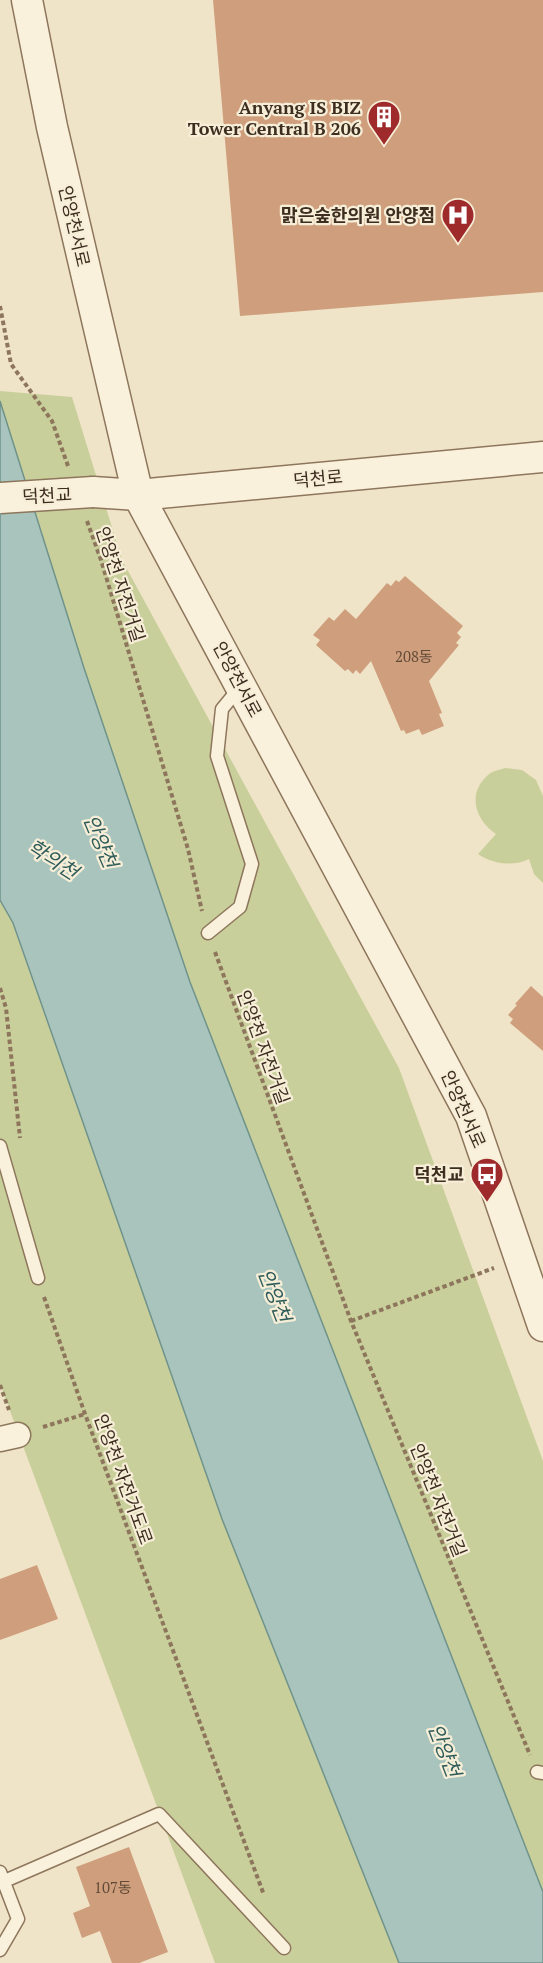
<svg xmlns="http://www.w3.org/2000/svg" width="543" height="1963" font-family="'PT Serif','Noto Sans KR',serif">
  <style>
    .green { fill: #c9cf9b }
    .water { fill: #a9c4bc; stroke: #6f938a; stroke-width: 1.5 }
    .building { fill: #cf9f7d }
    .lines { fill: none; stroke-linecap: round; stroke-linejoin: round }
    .service-casing { stroke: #8d765c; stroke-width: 15 }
    .minor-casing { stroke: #8d765c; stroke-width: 27 }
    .tertiary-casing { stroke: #8d765c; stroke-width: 33 }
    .path { stroke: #8d765c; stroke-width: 4; stroke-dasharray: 4.5 3; stroke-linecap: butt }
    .service { stroke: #faf1dc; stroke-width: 12 }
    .minor { stroke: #faf1dc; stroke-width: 24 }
    .tertiary { stroke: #faf1dc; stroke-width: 30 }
    .tertiary-bridge-casing { stroke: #8d765c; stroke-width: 33; stroke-linecap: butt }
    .tertiary-bridge { stroke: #faf1dc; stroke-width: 30 }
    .labels { text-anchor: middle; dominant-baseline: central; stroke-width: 4.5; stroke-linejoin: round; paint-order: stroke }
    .number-label { font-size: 15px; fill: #624a37 }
    .poi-label { font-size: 18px; font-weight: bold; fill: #3d2e20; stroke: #f7eed8; text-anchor: end }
    .street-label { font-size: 18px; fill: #3d2e20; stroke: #f7eed8 }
    .water-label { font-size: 20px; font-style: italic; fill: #2f5d5a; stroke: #f7eed8 }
  </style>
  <rect width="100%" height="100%" fill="#f0e4c8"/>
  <g class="green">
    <polygon points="0,391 72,397 122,560 399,1068 543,1461 543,1892 190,982 84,668 0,401"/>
    <path d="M 505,768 L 522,770 L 536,780 L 543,796 L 543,883 L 534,874 L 529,859 C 514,867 492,864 478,854 L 496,834 C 476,821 466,794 488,775 C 492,771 499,770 505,768 Z"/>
    <polygon points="0,900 12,922 222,1519 399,1963 215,1963 0,1384"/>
  </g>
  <polygon class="water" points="0,401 84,668 190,982 543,1892 543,1963 399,1963 222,1519 13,923 0,900"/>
  <g class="building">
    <polygon points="213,0 543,0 543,292 240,316"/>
    <polygon points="405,576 463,626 457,633 461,637 456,643 459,645 429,681 442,713 439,714 444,726 422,735 419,729 406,734 404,730 401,731 371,661 360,674 356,670 353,674 348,669 345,671 316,645 320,640 313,635 329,617 334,621 345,609 356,619 387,583 391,586 396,580 399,582"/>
    <polygon points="531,986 543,997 543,1051 510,1023 513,1019 508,1015 517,1005 515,1004"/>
    <polygon points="37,1565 58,1619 0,1640 0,1579"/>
    <polygon points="129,1847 168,1952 139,1963 112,1963 100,1931 82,1938 73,1913 90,1906 76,1867"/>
  </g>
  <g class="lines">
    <g class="service-casing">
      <g id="service">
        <polyline points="208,933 240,907 252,864 217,756 222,709 241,686"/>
        <polyline points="0,1146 38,1278"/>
        <polyline points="537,1772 543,1773"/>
        <polyline points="0,1872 18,1919 0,1950"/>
        <polyline points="0,1883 159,1814 284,1948"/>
      </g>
    </g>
    <g class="minor-casing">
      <polyline id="minor" points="0,1439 18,1435"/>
    </g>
    <g class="tertiary-casing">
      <g id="tertiary">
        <polyline points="27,0 52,127 138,495 471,1116 543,1326"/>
        <polyline points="93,492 138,495 543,457"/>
      </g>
    </g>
    <g class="path">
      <polyline points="0,306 11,364 52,421 68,466"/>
      <polyline points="87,521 101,560 188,849 202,911"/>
      <polyline points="215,952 351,1321 530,1755"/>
      <polyline points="0,988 6,1008 20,1138"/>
      <polyline points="44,1297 85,1414 264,1895"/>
      <polyline points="351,1321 494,1268"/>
      <polyline points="0,1385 9,1410"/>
      <polyline points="43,1427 85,1414"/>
    </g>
    <use href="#service" class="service"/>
    <use href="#minor" class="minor"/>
    <use href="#tertiary" class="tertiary"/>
    <g class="tertiary-bridge-casing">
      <polyline id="tertiary-bridge" points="0,498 93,492"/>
    </g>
    <use href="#tertiary-bridge" class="tertiary-bridge"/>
  </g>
  <defs>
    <g id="building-pin" transform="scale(1.725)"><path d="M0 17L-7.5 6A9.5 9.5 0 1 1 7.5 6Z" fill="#9e2a2b" stroke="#f7eed8"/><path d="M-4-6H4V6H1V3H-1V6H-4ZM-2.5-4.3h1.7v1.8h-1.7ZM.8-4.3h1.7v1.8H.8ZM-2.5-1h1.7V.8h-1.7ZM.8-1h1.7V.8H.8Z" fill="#fff"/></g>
    <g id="hospital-pin" transform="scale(1.725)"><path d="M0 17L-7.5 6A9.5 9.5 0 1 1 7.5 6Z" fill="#9e2a2b" stroke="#f7eed8"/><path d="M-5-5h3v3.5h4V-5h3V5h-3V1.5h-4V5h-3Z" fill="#fff"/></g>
    <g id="bus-pin" transform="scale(1.725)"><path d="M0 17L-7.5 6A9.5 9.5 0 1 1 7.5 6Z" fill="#9e2a2b" stroke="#f7eed8"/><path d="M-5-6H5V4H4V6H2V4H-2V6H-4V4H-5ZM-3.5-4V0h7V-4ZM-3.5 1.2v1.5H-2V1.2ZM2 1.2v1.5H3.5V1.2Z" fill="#fff"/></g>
  </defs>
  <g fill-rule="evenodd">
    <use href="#building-pin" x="384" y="117"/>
    <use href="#hospital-pin" x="458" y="215"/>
    <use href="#bus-pin" x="487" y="1174"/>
  </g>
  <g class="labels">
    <g class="number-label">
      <text x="414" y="656">208동</text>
      <text x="113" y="1887">107동</text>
    </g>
    <g class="poi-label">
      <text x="361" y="107">Anyang IS BIZ<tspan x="361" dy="21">Tower Central B 206</tspan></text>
      <text x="435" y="215">맑은숲한의원 안양점</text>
      <text x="464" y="1174">덕천교</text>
    </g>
    <g class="street-label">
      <text transform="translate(75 226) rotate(77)">안양천서로</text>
      <text transform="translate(318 478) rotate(-5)">덕천로</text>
      <text transform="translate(47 495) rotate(-3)">덕천교</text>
      <text transform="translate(121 584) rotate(72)">안양천 자전거길</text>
      <text transform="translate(238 679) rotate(62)">안양천서로</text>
      <text transform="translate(264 1047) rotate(70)">안양천 자전거길</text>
      <text transform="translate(464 1109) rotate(66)">안양천서로</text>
      <text transform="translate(124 1479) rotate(70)">안양천 자전거도로</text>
      <text transform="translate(439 1500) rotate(68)">안양천 자전거길</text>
    </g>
    <g class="water-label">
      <text transform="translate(101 841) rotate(67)">안양천</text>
      <text transform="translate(53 859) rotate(33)">학의천</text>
      <text transform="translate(275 1295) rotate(69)">안양천</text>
      <text transform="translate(445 1750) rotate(69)">안양천</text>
    </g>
  </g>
</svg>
